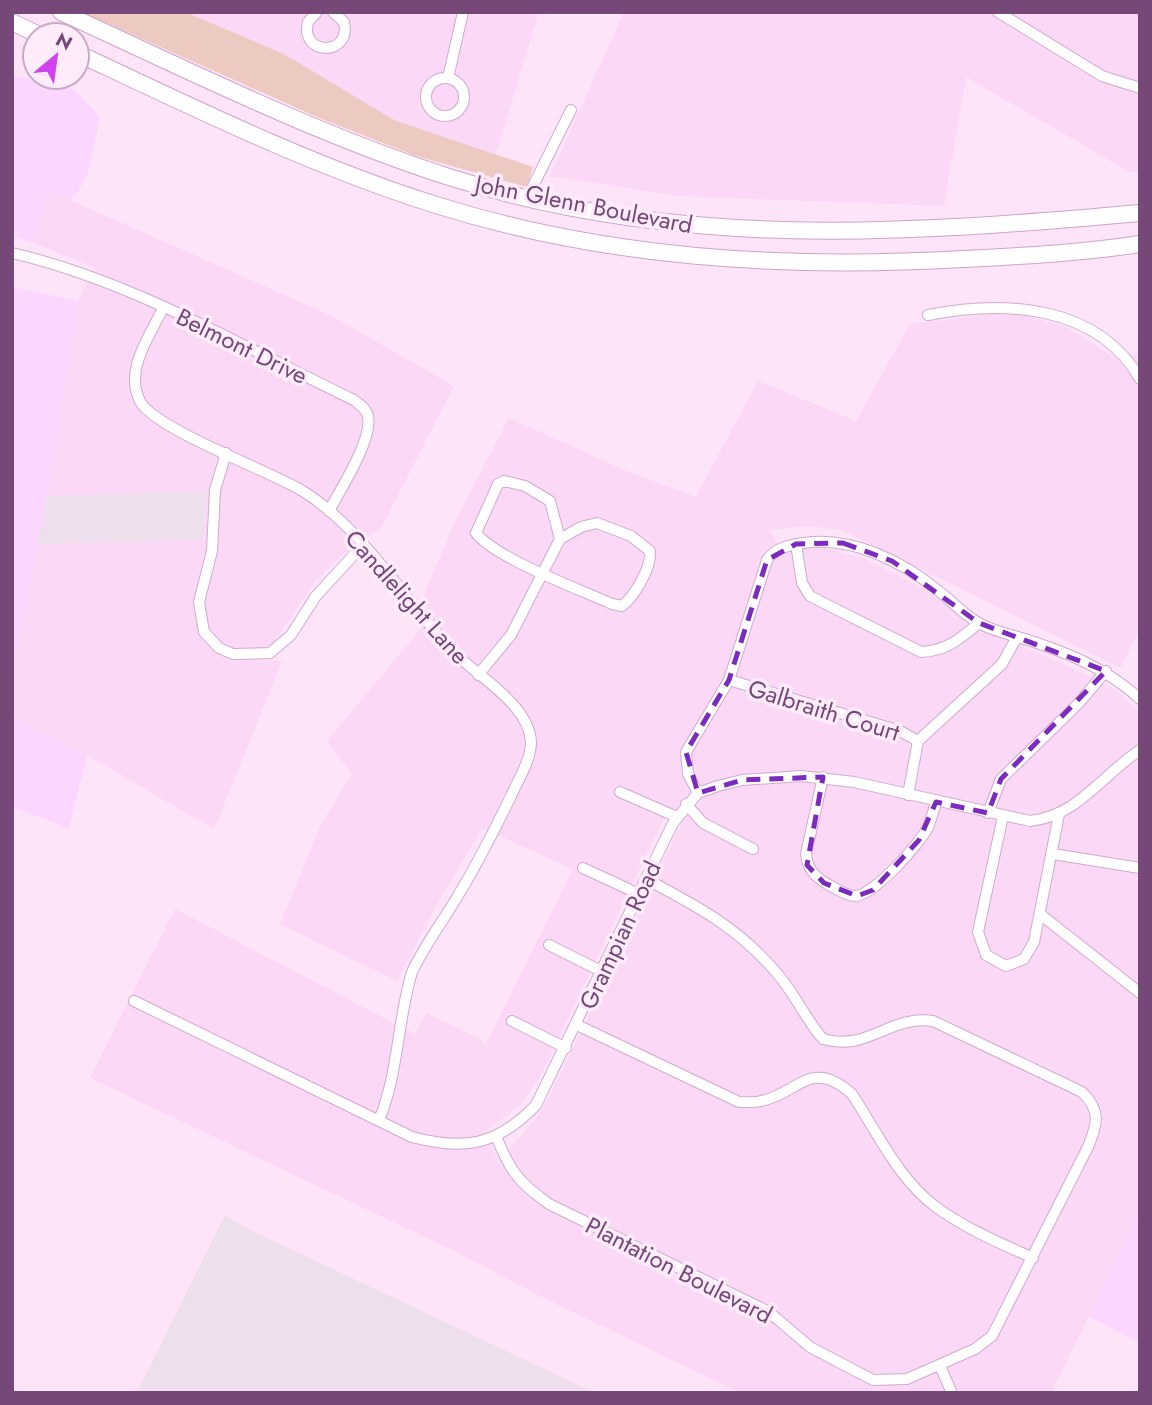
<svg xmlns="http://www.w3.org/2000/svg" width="1152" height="1405" font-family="Jost,sans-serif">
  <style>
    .residential { fill: #fbd8f5; fill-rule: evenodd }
    .commercial { fill: #fbd7ff }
    .industrial { fill: #eddfec }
    .green { fill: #eccac1 }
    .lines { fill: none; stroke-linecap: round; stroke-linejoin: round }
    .street-casing { stroke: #d0aace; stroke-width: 12 }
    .secondary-casing { stroke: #cea2cc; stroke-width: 18 }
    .street { stroke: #fff; stroke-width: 10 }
    .secondary { stroke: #fff; stroke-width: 16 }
    .marked { fill: none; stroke: #7b2cbf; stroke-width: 5; stroke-dasharray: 14 9; stroke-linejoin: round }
    .labels { text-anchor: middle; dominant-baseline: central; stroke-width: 7; stroke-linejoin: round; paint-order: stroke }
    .street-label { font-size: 24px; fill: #764878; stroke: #ffecfb }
  </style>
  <rect width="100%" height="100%" fill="#fee4f8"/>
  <g class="residential">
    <polygon points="185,12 539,12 496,154 394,120 284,54"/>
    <polygon points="624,12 1140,12 1140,173 1128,171 966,77 944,206 677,196 550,176"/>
    <polygon points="47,190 330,315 454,386 381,528 351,547 316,580 262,660 282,661 214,829 87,755 12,717 12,677 38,544 203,540 207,492 47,496 78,301 95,268 32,242"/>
    <path d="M 1011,312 L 1067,327 L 1118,360 L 1140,353 L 1140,629 L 1120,668 L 842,530 L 806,526 L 770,530 L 783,553 L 816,546 L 866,559 L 927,591 L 983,631 L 1064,664 L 1113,688 L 1140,712 L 1140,1211 L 1052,1391 L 1054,1393 L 741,1393 L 552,1302 L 452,1250 L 90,1078 L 175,909 L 415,1034 L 427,1013 L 480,1039 L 485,1046 L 573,869 L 482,828 L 435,908 L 397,981 L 280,924 L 320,826 L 352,774 L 327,741 L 420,630 L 425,591 L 456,520 L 509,418 L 626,471 L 696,497 L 758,381 L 856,421 L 910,324 ZM 664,818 L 681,824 L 555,1085 L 540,1113 L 498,1163 L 487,1130 L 521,1105 L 540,1077 Z"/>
  </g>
  <g class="commercial">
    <polygon points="12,75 74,89 100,117 88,173 77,193 69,200 47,190 32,242 12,237"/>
    <polygon points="12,287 78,301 47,496 12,677"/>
    <polygon points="12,717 87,755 69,828 12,807"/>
    <polygon points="1140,1211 1140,1343 1089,1317"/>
  </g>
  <g class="industrial">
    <polygon points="207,491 203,540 38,544 47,496"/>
    <polygon points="225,1215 242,1226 595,1393 137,1393"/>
  </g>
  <polygon class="green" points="82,12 185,12 284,54 394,120 533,167 527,187 416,156 317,117"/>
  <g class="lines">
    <g class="street-casing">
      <g id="street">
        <path d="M 317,12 L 308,22 C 299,56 352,57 344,22 L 333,12"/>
        <polyline points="998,12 1102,76 1140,88"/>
        <circle cx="445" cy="97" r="19"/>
        <polyline points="448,78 463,12"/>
        <polyline points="527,198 571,110"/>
        <path d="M 12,253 C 132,281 243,347 354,400 C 360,405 367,409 368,417 C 373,439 340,490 329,511"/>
        <path d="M 163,308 C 150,336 124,370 140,401 C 153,428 269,471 301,490 C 365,529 405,603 457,655 C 480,678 529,705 531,742 C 531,760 518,780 511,796 C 494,831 476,866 456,899 C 441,924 424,946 412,972 C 397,1021 399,1072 379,1120"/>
        <path d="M 928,315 C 1003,300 1097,304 1140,379"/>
        <polyline points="226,453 215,490 212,551 199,602 204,632 219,648 233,654 270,653 291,635 316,596 363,545"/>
        <path d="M 796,544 L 802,583 L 810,596 L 921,652 C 946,651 960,639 979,623"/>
        <path d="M 478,675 L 511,635 L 560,539 L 581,527 L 597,523 L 631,536 L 650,551 C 652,567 634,597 622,606 L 612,604 C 581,590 495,558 476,533 L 498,484 L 504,481 L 525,486 L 550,501 L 560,539"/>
        <polyline points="729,680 900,731 918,741"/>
        <path d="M 823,777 L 806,854 C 807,870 817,879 831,886 C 838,890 847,896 855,896 C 873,896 920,844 928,827 C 931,819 934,810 936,802"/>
        <polyline points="620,792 677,817"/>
        <path d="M 698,793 L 688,774 L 686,752 L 729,680 L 767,560 C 775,548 789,545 804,543 C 852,536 904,562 940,592 C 953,602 963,614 977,622 C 992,631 1012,635 1028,640 C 1070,654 1106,668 1140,699"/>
        <polyline points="908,795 918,741 1002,664 1017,637"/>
        <polyline points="686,804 703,823 753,849"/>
        <polyline points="988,813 1001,779 1078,704 1106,671"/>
        <polyline points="1003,816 978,932 986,955 1006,966 1024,959 1034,942 1059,814"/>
        <polyline points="1053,854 1140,868"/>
        <polyline points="583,868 639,894"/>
        <polyline points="1040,914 1140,993"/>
        <polyline points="549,945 603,972"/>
        <path d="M 134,1001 L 412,1137 C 465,1151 498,1145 536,1105 L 673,823 L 698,793 L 718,786 L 742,780 L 801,776 L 854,782 L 1030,821 C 1078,816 1102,775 1140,750"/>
        <polyline points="512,1021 566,1048"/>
        <path d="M 577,1025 L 739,1102 C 746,1102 754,1103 761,1101 C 798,1094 810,1057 852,1094 C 877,1132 899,1180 936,1207 C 966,1229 1000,1243 1033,1258"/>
        <path d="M 496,1136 C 510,1171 518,1182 549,1204 L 769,1312 L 810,1347 L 873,1380 L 907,1379 L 975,1349 L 992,1336 L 1088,1147 C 1097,1124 1102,1111 1082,1092 L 933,1021 C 889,1015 868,1052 823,1039 C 806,1020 796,996 780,977 C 741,929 699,907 646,879"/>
        <polyline points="940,1366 952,1393"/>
      </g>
    </g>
    <g class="secondary-casing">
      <g id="secondary">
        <path d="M 61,12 C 188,70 315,134 449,177 C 678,250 905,234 1140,213"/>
        <polyline points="12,22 39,35"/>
        <path d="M 77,53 C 194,108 310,165 433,204 C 605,259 785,269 963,259 C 1022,256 1082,253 1140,244"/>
      </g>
    </g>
    <use href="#street" class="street"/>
    <use href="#secondary" class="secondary"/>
  </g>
  <path class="marked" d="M 843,543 L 892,561 L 979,623 L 1106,671 L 1001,779 L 988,813 L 936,802 L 919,840 L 873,890 L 857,896 L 824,883 L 807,865 L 823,777 L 742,780 L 698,793 L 686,752 L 729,680 L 767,560 L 796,544 Z"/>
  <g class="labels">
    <g class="street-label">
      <text transform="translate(584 204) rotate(11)">John Glenn Boulevard</text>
      <text transform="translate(242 346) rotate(26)">Belmont Drive</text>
      <text transform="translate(407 597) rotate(48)">Candlelight Lane</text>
      <text transform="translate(824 710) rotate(17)">Galbraith Court</text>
      <text transform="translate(620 935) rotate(-65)">Grampian Road</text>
      <text transform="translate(679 1270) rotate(27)">Plantation Boulevard</text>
    </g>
  </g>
  <rect width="1152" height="1405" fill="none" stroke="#764878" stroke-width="28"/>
  <g transform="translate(56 56) rotate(29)"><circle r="33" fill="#ffecfb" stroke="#c8aac7" stroke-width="2"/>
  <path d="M0-5L12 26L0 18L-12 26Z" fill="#d141f0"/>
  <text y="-10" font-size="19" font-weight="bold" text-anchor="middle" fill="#764878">N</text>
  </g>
</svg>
